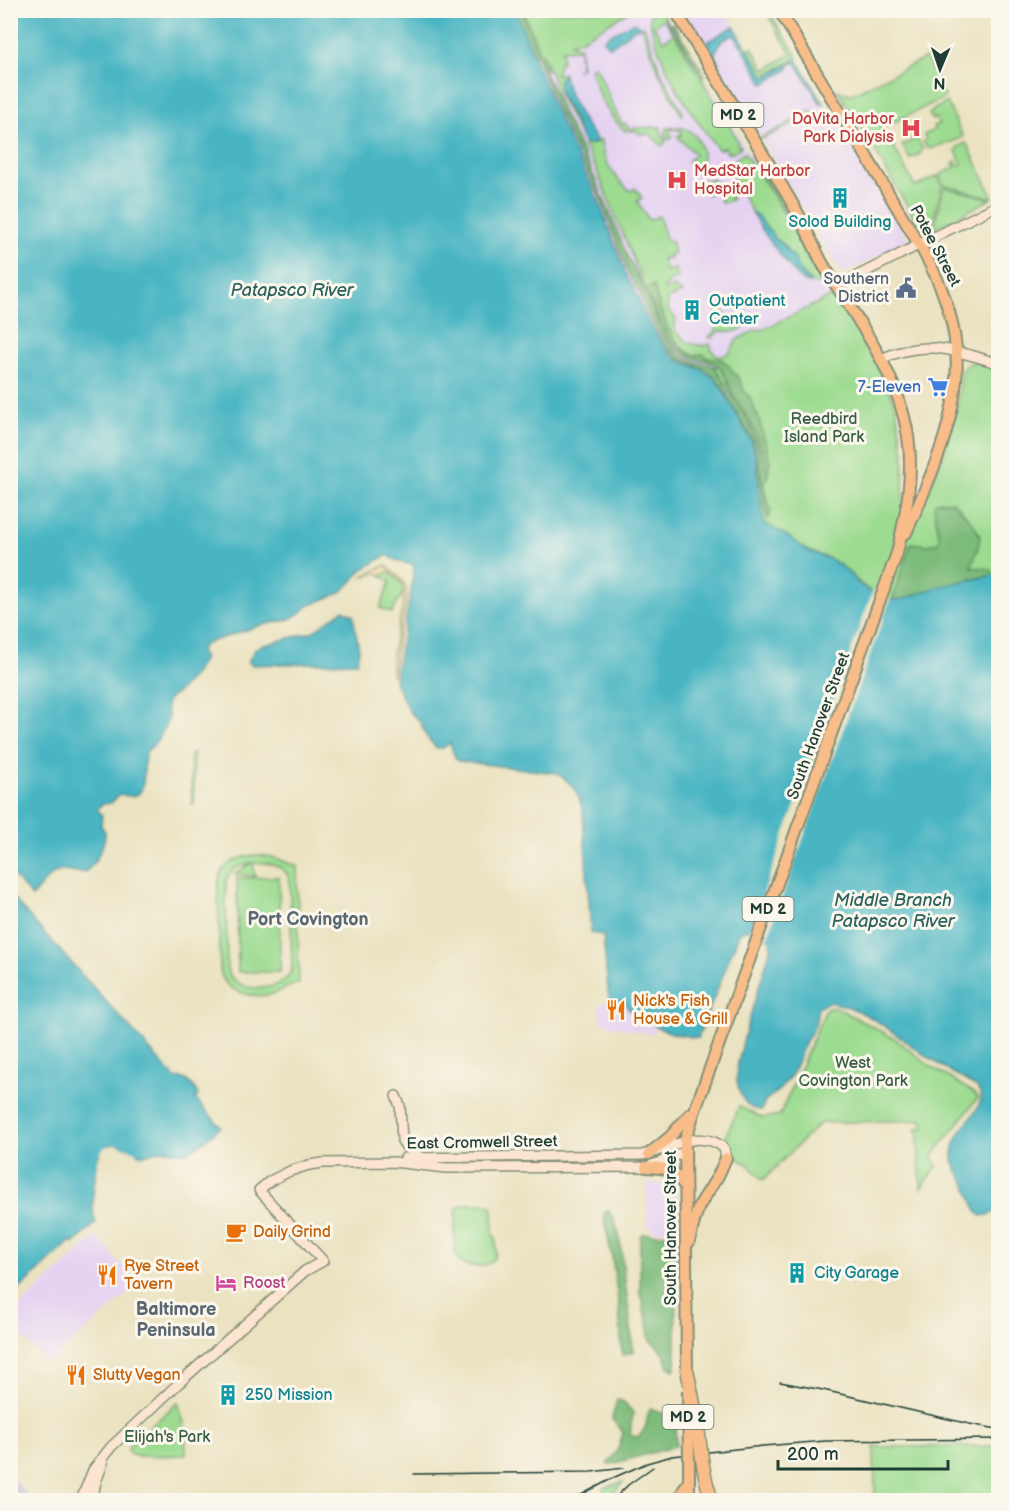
<svg xmlns="http://www.w3.org/2000/svg" width="1009" height="1511" font-family="'Balsamiq Sans',sans-serif">
  <style>
    .built { fill: #e5d3f1 }
    .industrial { fill: #c7c0d9 }
    .green { fill: #9cdb90; stroke: #5e8c62; stroke-width: 1.5; fill-rule: evenodd }
    .forest { fill: #7dbb7a; stroke: #4e7c57; stroke-width: 1.5 }
    .sand { fill: #eeda9e; stroke: #868c69; stroke-width: 1.5 }
    .water { fill: #48b5c3; stroke: #34797c; stroke-width: 1.5 }
    .pier { fill: #eae2c0 }
    .lines { fill: none; stroke-linecap: round; stroke-linejoin: round }
    .secondary-casing { stroke: #84907a; stroke-width: 12 }
    .primary-casing { stroke: #84907a; stroke-width: 14 }
    .secondary { stroke: #fce5d0; stroke-width: 9 }
    .primary { stroke: #f8bd89; stroke-width: 10 }
    .rail { stroke: #1f3d34; stroke-width: 1.5 }
    .primary-bridge-casing { stroke: #84907a; stroke-width: 14; stroke-linecap: butt }
    .highway-bridge-casing { stroke: #84907a; stroke-width: 15; stroke-linecap: butt }
    .primary-bridge { stroke: #f8bd89; stroke-width: 10 }
    .highway-bridge { stroke: #f8bd89; stroke-width: 12 }
    .labels { text-anchor: middle; dominant-baseline: central; stroke-width: 6; stroke-linejoin: round; paint-order: stroke }
    .shield { fill: #fbf7ec; stroke: #61756b; stroke-width: 1.5 }
    .shield-label { font-size: 15px; font-weight: bold; fill: #1f3d34 }
    .health-label { font-size: 16px; fill: #be3a42; stroke: #fbf7ec; text-anchor: end }
    .culture-label { font-size: 16px; fill: #0d838f; stroke: #fbf7ec; text-anchor: start }
    .street-label { font-size: 16px; fill: #1f3d34; stroke: #fbf7ec }
    .service-label { font-size: 16px; fill: #4e5e75; stroke: #fbf7ec; text-anchor: end }
    .shop-label { font-size: 16px; fill: #366cbe; stroke: #fbf7ec; text-anchor: end }
    .park-label { font-size: 16px; fill: #385d46; stroke: #fbf7ec }
    .food-label { font-size: 16px; fill: #c56008; stroke: #fbf7ec; text-anchor: start }
    .hotel-label { font-size: 16px; fill: #b23c85; stroke: #fbf7ec; text-anchor: start }
    .water-label { font-size: 18px; font-style: italic; fill: #2b615f; stroke: #fbf7ec }
    .neighbourhood-label { font-size: 18px; font-weight: bold; fill: #5a6873; stroke: #fbf7ec }
  </style>
  <rect width="100%" height="100%" fill="#fbf7ec"/>
  <filter id="ink" filterUnits="userSpaceOnUse"><feTurbulence type="fractalNoise" baseFrequency=".0167" numOctaves="2"/><feDisplacementMap in="SourceGraphic" scale="12" xChannelSelector="R" yChannelSelector="G"/><feConvolveMatrix kernelMatrix="1 2 1 2 8 2 1 2 1" color-interpolation-filters="sRGB"/></filter>
  <filter id="wash" filterUnits="userSpaceOnUse"><feTurbulence type="fractalNoise" baseFrequency=".008" numOctaves="4" result="noise"/><feDisplacementMap in="SourceGraphic" scale="24" xChannelSelector="R" yChannelSelector="G"/><feGaussianBlur stdDeviation="1.35" result="paint"/><feColorMatrix in="noise" values="0 0 0 0 0 0 0 0 0 0 0 0 0 0 0 0 0 1.4 0 .05"/><feComposite in="paint" operator="in"/></filter>
  <g filter="url(#wash)">
    <rect width="100%" height="100%" fill="#eae2c0"/>
    <g class="built">
      <polygon points="633,11 663,11 798,236 809,260 830,297 739,341 710,375 703,370 675,359 666,349 646,317 637,295 627,276 598,200 554,108 538,64"/>
      <polygon points="684,11 725,11 764,74 797,57 909,241 843,274 841,273"/>
      <polygon points="609,1000 624,1001 630,1011 657,1017 654,1034 633,1031 600,1022 599,1005"/>
      <polygon points="647,1183 675,1184 675,1231 654,1231 647,1224"/>
      <polygon points="96,1236 139,1284 49,1363 11,1327 11,1315"/>
    </g>
    <polygon class="industrial" points="11,1477 33,1500 11,1500"/>
    <g class="green">
      <path d="M 654,10 L 661,11 L 732,130 L 738,142 L 737,143 L 738,146 L 740,145 L 741,147 L 732,153 L 730,152 L 729,154 L 726,152 L 727,151 L 725,147 L 719,150 C 693,117 670,83 656,42 C 653,34 649,24 650,15 ZM 664,19 L 674,34 L 663,41 L 654,26 Z"/>
      <path d="M 516,11 L 630,11 L 582,39 L 571,43 L 580,47 L 581,67 L 576,71 L 580,67 L 579,49 L 562,50 L 562,62 L 560,62 L 556,75 L 564,73 L 564,76 L 561,77 C 554,97 577,116 580,136 L 560,97 L 542,53 L 534,56 Z"/>
      <polygon points="769,11 797,56 794,58 794,60 764,76 748,49 752,47 765,70 791,54 766,12"/>
      <polygon points="673,23 705,75 703,77 671,24"/>
      <path d="M 642,26 L 644,26 L 661,72 L 683,113 L 682,115 C 665,87 651,58 642,26 Z"/>
      <polygon points="926,58 945,97 944,98 880,129 888,145 892,143 915,187 937,176 942,186 930,231 924,233 921,230 865,134 837,90 844,93 847,93 852,94"/>
      <path d="M 596,66 L 612,104 L 622,124 L 624,123 L 629,128 L 628,130 L 627,129 L 625,131 C 606,114 597,92 590,68 Z"/>
      <path d="M 947,102 L 963,137 C 953,143 942,143 931,149 L 930,147 L 927,148 L 923,142 L 926,140 L 924,135 L 935,130 L 933,126 L 939,124 L 936,118 L 932,120 L 929,115 L 933,110 Z"/>
      <polygon points="811,110 813,114 762,139 762,137 786,125"/>
      <polygon points="661,127 661,135 666,141 662,146 650,134 639,134 638,131 630,131 632,128"/>
      <path d="M 667,128 C 673,128 681,126 686,129 C 702,136 707,159 697,171 L 688,162 L 695,154 L 677,136 L 681,135 L 681,130 L 672,129 L 670,130 L 670,135 L 673,136 L 671,139 L 668,139 L 664,135 Z"/>
      <polygon points="917,138 923,150 920,152 920,154 910,159 902,145"/>
      <path d="M 601,140 C 602,161 614,177 629,190 L 631,191 L 635,188 L 642,198 L 637,201 L 649,220 L 659,216 L 667,241 L 671,240 L 674,254 L 669,255 L 670,258 L 662,259 L 666,271 L 675,269 L 678,279 L 669,281 L 668,285 L 664,287 L 665,290 L 675,287 L 676,289 L 682,293 L 668,298 L 668,310 C 680,322 674,317 675,331 L 688,343 C 695,344 705,348 710,344 C 714,364 733,356 736,340 L 758,329 L 762,330 L 830,297 L 838,299 L 841,301 L 868,346 L 886,381 L 896,408 L 904,453 L 903,497 L 915,522 C 936,472 958,427 961,372 C 969,355 984,365 998,368 L 998,574 L 892,600 C 865,596 853,571 831,559 C 824,556 816,554 809,551 C 794,545 779,532 765,524 L 763,519 L 752,442 L 721,387 L 710,375 L 722,360 C 713,357 704,358 694,355 C 671,346 659,309 654,286 L 645,288 L 596,169 L 583,144 L 593,144 Z"/>
      <polygon points="965,143 967,144 992,195 992,198 944,185 939,175 955,167 953,163 956,161 958,166 962,164 956,151 958,147"/>
      <path d="M 744,153 C 764,180 782,208 797,237 C 805,253 812,268 821,284 L 808,283 L 810,281 L 797,267 L 794,256 L 788,252 L 785,246 L 775,238 L 758,216 L 752,213 L 731,172 L 737,168 L 735,163 L 737,162 L 735,159 Z"/>
      <path d="M 758,164 L 793,222 L 824,282 L 822,282 C 814,268 807,254 800,239 C 787,214 771,190 756,166 Z"/>
      <polygon points="710,179 727,189 732,200 721,203 718,191 707,194 703,181"/>
      <polygon points="944,187 991,199 933,230"/>
      <path d="M 713,302 L 715,302 C 720,311 729,319 740,319 C 746,318 749,317 755,319 L 755,321 C 749,325 743,329 736,331 C 725,335 722,325 712,338 L 709,337 L 717,329 L 716,322 L 719,321 Z"/>
      <polygon points="388,572 401,581 404,591 396,604 392,613 380,608 390,582 381,575"/>
      <polygon points="190,754 194,754 194,804 192,804"/>
      <path d="M 253,855 C 262,855 270,856 278,859 C 285,861 289,865 297,865 L 299,984 C 289,984 283,991 273,994 C 253,999 223,993 220,969 L 218,884 C 219,864 236,858 253,855 ZM 252,863 L 234,874 L 255,876 L 253,863 C 268,862 287,865 290,882 L 292,969 C 285,994 232,995 227,968 L 226,881 C 230,868 240,865 252,863 Z"/>
      <polygon points="279,877 280,972 238,972 237,878"/>
      <polygon points="835,1007 894,1038 930,1066 973,1092 978,1098 943,1142 933,1156 937,1167 921,1189 917,1128 923,1128 923,1120 820,1123 763,1180 747,1164 735,1157 729,1145 724,1140 739,1106 762,1118 780,1115 826,1009"/>
      <path d="M 465,1204 L 489,1204 L 493,1209 L 493,1236 L 496,1237 C 496,1244 498,1254 493,1260 C 486,1269 464,1268 458,1259 C 452,1249 455,1222 456,1210 L 460,1206 Z"/>
      <polygon points="178,1402 185,1427 186,1455 139,1456 129,1453 128,1449 130,1445"/>
      <polygon points="998,1446 998,1500 875,1500 874,1447"/>
      <path d="M 623,1482 L 608,1500 L 607,1500 L 604,1493 L 603,1488 C 611,1488 615,1483 623,1482 Z"/>
    </g>
    <g class="forest">
      <path d="M 520,11 L 523,11 L 546,68 L 545,75 C 555,87 558,103 565,117 C 589,163 609,208 628,258 C 644,284 652,315 669,341 C 672,346 675,352 680,355 C 690,362 704,363 715,367 L 749,424 L 758,445 L 766,496 L 771,513 L 767,519 L 765,509 L 757,457 L 754,442 L 722,386 L 716,377 L 705,369 L 677,358 L 668,348 L 649,316 L 640,294 L 629,274 L 600,198 L 556,107 Z"/>
      <path d="M 654,286 C 658,305 672,351 694,355 C 695,355 703,354 704,354 L 706,358 L 721,359 L 728,365 L 739,379 L 745,392 L 750,398 L 759,419 L 770,460 L 767,481 C 765,466 763,450 757,436 C 751,420 740,407 732,392 C 728,384 725,373 719,367 C 714,361 693,360 685,355 C 667,346 653,306 645,288 Z"/>
      <path d="M 941,501 L 946,502 L 953,501 L 975,526 L 980,537 L 978,548 L 971,567 L 990,569 L 992,571 L 993,575 L 966,580 L 903,599 L 892,600 L 910,545 L 911,543 L 928,545 L 939,542 C 940,529 934,518 934,505 L 936,502 Z"/>
      <polygon points="607,1210 613,1217 619,1234 631,1328 633,1352 622,1355 619,1307 612,1257 605,1224 604,1214"/>
      <path d="M 642,1234 L 675,1234 L 676,1364 L 674,1370 C 663,1364 668,1362 663,1352 C 660,1347 654,1344 650,1341 L 649,1339 L 648,1322 L 643,1308 L 643,1302 L 640,1294 L 640,1238 Z"/>
      <path d="M 617,1400 L 624,1402 L 634,1414 L 632,1418 L 630,1435 L 638,1437 C 651,1424 644,1421 650,1408 L 675,1419 L 676,1446 L 609,1465 L 607,1464 C 617,1454 620,1446 623,1432 L 612,1419 Z"/>
    </g>
    <path class="sand" d="M 386,565 C 391,573 401,575 405,585 C 411,600 400,623 398,639 C 395,652 395,664 393,677 C 391,667 391,658 393,649 C 395,632 408,598 402,584 C 399,578 393,575 388,572 L 381,575 L 377,573 L 361,577 Z"/>
    <g class="water">
      <path d="M 10,11 L 516,11 L 554,108 L 598,200 L 627,276 L 637,295 L 646,317 L 666,349 L 675,359 L 703,370 L 714,378 L 721,387 L 752,442 L 756,459 L 763,519 L 765,524 L 786,535 L 808,551 L 832,560 L 847,571 L 861,586 L 881,598 L 892,600 L 903,599 L 941,586 L 998,574 L 998,1210 L 988,1215 L 981,1216 C 973,1208 972,1197 967,1187 C 962,1175 952,1168 953,1153 C 954,1146 957,1137 961,1131 C 968,1118 990,1102 976,1087 C 961,1078 945,1068 929,1058 C 899,1038 865,1006 828,1002 L 818,1008 L 815,1026 L 806,1041 L 792,1074 L 780,1089 L 765,1101 L 762,1110 C 744,1111 736,1089 737,1073 C 737,1064 740,1055 742,1046 C 750,1013 761,980 771,948 L 770,940 C 761,935 750,926 740,932 L 698,1038 L 675,1034 L 655,1027 L 656,1016 L 630,1011 L 624,1001 L 609,1000 L 603,935 L 591,933 L 583,815 C 581,797 573,782 556,773 L 458,761 L 455,758 L 450,743 L 443,748 L 440,748 L 435,747 L 431,742 L 426,736 L 420,722 L 409,711 L 395,682 L 398,659 L 410,598 L 414,567 L 412,564 C 405,565 392,559 387,555 L 362,570 L 351,583 L 340,593 L 308,606 L 301,613 L 288,620 L 262,625 L 207,643 L 201,648 L 200,653 L 204,658 C 201,667 186,685 179,691 C 176,694 170,697 168,700 C 164,706 169,712 168,718 C 167,726 160,737 155,743 C 152,747 148,749 146,753 C 140,769 153,805 120,794 L 111,803 L 102,804 L 97,809 L 102,815 L 101,826 C 104,830 105,829 105,834 C 105,843 95,866 86,871 C 78,876 67,866 55,873 C 46,878 38,889 32,897 L 11,873 Z"/>
      <polygon points="634,22 640,26 640,28 637,27 610,47 605,43 604,40 607,36"/>
      <polygon points="734,26 765,78 797,59 823,103 821,104 795,62 788,66 789,69 764,84 736,37 732,35 721,42 714,55 719,63 718,64 705,43"/>
      <path d="M 564,76 C 570,100 581,120 596,139 L 596,141 L 593,144 L 586,145 L 582,141 L 573,116 L 561,97 L 558,80 L 561,77 Z"/>
      <path d="M 752,213 L 758,216 L 775,238 L 784,246 L 788,252 L 794,257 L 797,267 L 810,282 L 803,282 C 783,260 766,238 752,213 Z"/>
      <polygon points="343,610 353,615 359,650 357,662 252,665 248,662 255,649 260,646 312,632"/>
      <path d="M 10,895 L 176,1079 L 181,1078 C 188,1080 197,1089 198,1096 L 195,1099 L 221,1127 C 214,1132 195,1150 188,1152 C 180,1154 173,1150 165,1150 C 156,1149 149,1157 139,1154 C 132,1152 125,1146 118,1145 C 98,1142 97,1165 95,1178 C 93,1194 91,1209 96,1223 L 74,1244 L 71,1241 L 11,1297 Z"/>
    </g>
    <g class="pier">
      <polygon points="873,590 882,595 891,597 766,941 749,933"/>
      <polygon points="117,1144 134,1151 139,1155 150,1157 140,1158 116,1148 107,1149 105,1152 101,1161 99,1172 96,1172 98,1160 102,1150 105,1147"/>
    </g>
  </g>
  <g filter="url(#ink)">
    <g class="lines">
      <g class="secondary-casing">
        <g id="secondary">
          <polyline points="837,286 998,205"/>
          <path d="M 881,359 C 926,338 954,351 998,363"/>
          <polyline points="396,1096 400,1106 402,1141 407,1148 423,1158"/>
          <path d="M 405,1158 L 642,1155 C 668,1150 699,1127 724,1148 L 726,1158"/>
          <polyline points="81,1500 93,1470 111,1447 179,1383 305,1271 323,1261 259,1190 270,1181 290,1171 309,1165 323,1163 393,1162 446,1168 646,1167 661,1162 684,1152"/>
          <polyline points="92,1500 96,1482 103,1463"/>
        </g>
      </g>
      <g class="primary-casing">
        <g id="primary">
          <path d="M 675,10 C 717,79 760,147 800,217 C 808,233 815,250 824,266 C 857,320 898,372 908,436 C 914,476 906,514 897,553 L 696,1107 L 685,1140 L 687,1370"/>
          <path d="M 779,10 L 923,251 C 940,282 953,313 956,349 C 962,409 930,480 906,533"/>
          <polyline points="649,1154 670,1137 690,1114"/>
          <path d="M 646,1167 C 669,1168 671,1168 685,1186"/>
          <polyline points="689,1242 695,1218 699,1206 718,1176 726,1158"/>
          <polyline points="689,1464 689,1500"/>
          <polyline points="678,1500 687,1484"/>
        </g>
      </g>
      <use href="#secondary" class="secondary"/>
      <use href="#primary" class="primary"/>
      <g class="rail">
        <polyline points="780,1382 823,1390 974,1425 998,1429"/>
        <polyline points="414,1474 591,1472 624,1468"/>
        <polyline points="568,1500 583,1494 615,1477 647,1463 672,1456 763,1446 826,1441 998,1439"/>
        <polyline points="613,1500 628,1485 653,1467"/>
      </g>
      <g class="primary-bridge-casing">
        <polyline id="primary-bridge" points="688,1390 689,1464"/>
      </g>
      <g class="highway-bridge-casing">
        <path id="highway-bridge" d="M 687,1370 C 691,1389 695,1407 698,1426 C 701,1452 703,1476 712,1500"/>
      </g>
      <use href="#primary-bridge" class="primary-bridge"/>
      <use href="#highway-bridge" class="highway-bridge"/>
    </g>
  </g>
  <defs>
    <g id="hospital-bare" transform="scale(1.62)"><path d="M-5-5h3v3.5h4V-5h3V5h-3V1.5h-4V5h-3Z" fill="#e0444e" stroke="#fbf7ec" stroke-width="2.5" paint-order="stroke"/></g>
    <g id="building-bare" transform="scale(1.62)"><path d="M-4-6H4V6H1V3H-1V6H-4ZM-2.5-4.3h1.7v1.8h-1.7ZM.8-4.3h1.7v1.8H.8ZM-2.5-1h1.7V.8h-1.7ZM.8-1h1.7V.8H.8Z" fill="#0f9aa8" stroke="#fbf7ec" stroke-width="2.5" paint-order="stroke"/></g>
    <g id="civic-bare" transform="scale(1.62)"><path d="M-.6-6.5H3V-4.5H.6V-3L4-1V1h2V6H-6V1h2V-1L-.6-3ZM-1.2 2.5V6h2.4V2.5Z" fill="#5c6f8a" stroke="#fbf7ec" stroke-width="2.5" paint-order="stroke"/></g>
    <g id="supermarket-bare" transform="scale(1.62)"><path d="M-6-5.5h2.5l.6 2H6L4.5 2H-2.5L-4.4-4H-6ZM-1.5 3.2a1.3 1.3 0 1 0 .1 0ZM3 3.2a1.3 1.3 0 1 0 .1 0Z" fill="#3f7fe0" stroke="#fbf7ec" stroke-width="2.5" paint-order="stroke"/></g>
    <g id="restaurant-bare" transform="scale(1.62)"><path d="M-5-6h1v4h1v-4h1v4h1v-4h1v5L-1.5 .5V6h-2V.5L-5-1ZM5-6V6H3V1.5H1.5Q1.5-4 5-6Z" fill="#e8710a" stroke="#fbf7ec" stroke-width="2.5" paint-order="stroke"/></g>
    <g id="cafe-bare" transform="scale(1.62)"><path d="M-5.5-4.5H6V0H3Q3 3.5 0 3.5H-2.5Q-5.5 3.5-5.5 0ZM3-3.2v2h1.7v-2ZM-6 4.5H4V6H-6Z" fill="#e8710a" stroke="#fbf7ec" stroke-width="2.5" paint-order="stroke"/></g>
    <g id="hotel-bare" transform="scale(1.62)"><path d="M-6-4.5h1.5V1H6V5H4.5V3h-9V5H-6ZM-4 0a1.8 1.8 0 1 1 3.6 0ZM.5 0V-2.5h3Q6-2.5 6 0Z" fill="#d1479c" stroke="#fbf7ec" stroke-width="2.5" paint-order="stroke"/></g>
  </defs>
  <g fill-rule="evenodd">
    <use href="#hospital-bare" x="911" y="128"/>
    <use href="#hospital-bare" x="677" y="180"/>
    <use href="#building-bare" x="840" y="198"/>
    <use href="#civic-bare" x="906" y="288"/>
    <use href="#building-bare" x="692" y="310"/>
    <use href="#supermarket-bare" x="938" y="387"/>
    <use href="#restaurant-bare" x="616" y="1010"/>
    <use href="#cafe-bare" x="236" y="1232"/>
    <use href="#building-bare" x="797" y="1273"/>
    <use href="#restaurant-bare" x="107" y="1275"/>
    <use href="#hotel-bare" x="226" y="1283"/>
    <use href="#restaurant-bare" x="76" y="1375"/>
    <use href="#building-bare" x="228" y="1395"/>
  </g>
  <g class="labels">
    <g class="shield">
      <rect x="712.5" y="103" width="51" height="24" rx="4.5"/>
      <rect x="742.5" y="897" width="51" height="24" rx="4.5"/>
      <rect x="662.5" y="1405" width="51" height="24" rx="4.5"/>
    </g>
    <g class="shield-label">
      <text x="738" y="115">MD 2</text>
      <text x="768" y="909">MD 2</text>
      <text x="688" y="1417">MD 2</text>
    </g>
    <g class="health-label">
      <text x="894" y="119">DaVita Harbor<tspan x="894" dy="18">Park Dialysis</tspan></text>
      <text x="694" y="171" text-anchor="start">MedStar Harbor<tspan x="694" dy="18">Hospital</tspan></text>
    </g>
    <g class="culture-label">
      <text x="840" y="222" text-anchor="middle">Solod Building</text>
      <text x="709" y="301">Outpatient<tspan x="709" dy="18">Center</tspan></text>
      <text x="814" y="1273">City Garage</text>
      <text x="245" y="1395">250 Mission</text>
    </g>
    <g class="street-label">
      <text transform="translate(935 246) rotate(62)">Potee Street</text>
      <text transform="translate(819 726) rotate(-70)">South Hanover Street</text>
      <text transform="translate(482 1143) rotate(-1)">East Cromwell Street</text>
      <text transform="translate(671 1228) rotate(-90)">South Hanover Street</text>
    </g>
    <g class="service-label">
      <text x="889" y="279">Southern<tspan x="889" dy="18">District</tspan></text>
    </g>
    <g class="shop-label">
      <text x="921" y="387">7-Eleven</text>
    </g>
    <g class="park-label">
      <text x="824" y="419">Reedbird<tspan x="824" dy="18">Island Park</tspan></text>
      <text x="853" y="1063">West<tspan x="853" dy="18">Covington Park</tspan></text>
      <text x="167" y="1437">Elijah's Park</text>
    </g>
    <g class="food-label">
      <text x="633" y="1001">Nick's Fish<tspan x="633" dy="18">House &amp; Grill</tspan></text>
      <text x="253" y="1232">Daily Grind</text>
      <text x="124" y="1266">Rye Street<tspan x="124" dy="18">Tavern</tspan></text>
      <text x="93" y="1375">Slutty Vegan</text>
    </g>
    <g class="hotel-label">
      <text x="243" y="1283">Roost</text>
    </g>
    <g class="water-label">
      <text x="292" y="290">Patapsco River</text>
      <text x="893" y="900">Middle Branch<tspan x="893" dy="21">Patapsco River</tspan></text>
    </g>
    <g class="neighbourhood-label">
      <text x="308" y="919">Port Covington</text>
      <text x="176" y="1309">Baltimore<tspan x="176" dy="21">Peninsula</tspan></text>
    </g>
  </g>
  <rect width="1009" height="1511" fill="none" stroke="#fbf7ec" stroke-width="36"/>
  <g transform="translate(940 69) rotate(182)" stroke="#fbf7ec" stroke-width="4.5" paint-order="stroke">
  <path d="M0-4.5L10 22L0 15L-10 22Z" fill="#1f3d34"/>
  <text y="-9" font-size="16" font-weight="bold" text-anchor="middle" fill="#1f3d34">N</text>
  </g>
  <path d="M778 1460v9h170v-9" fill="none" stroke="#1f3d34" stroke-width="3"/>
  <text x="787" y="1460" font-size="18" fill="#1f3d34" stroke="#fbf7ec" stroke-width="4.5" paint-order="stroke">200 m</text>
</svg>
